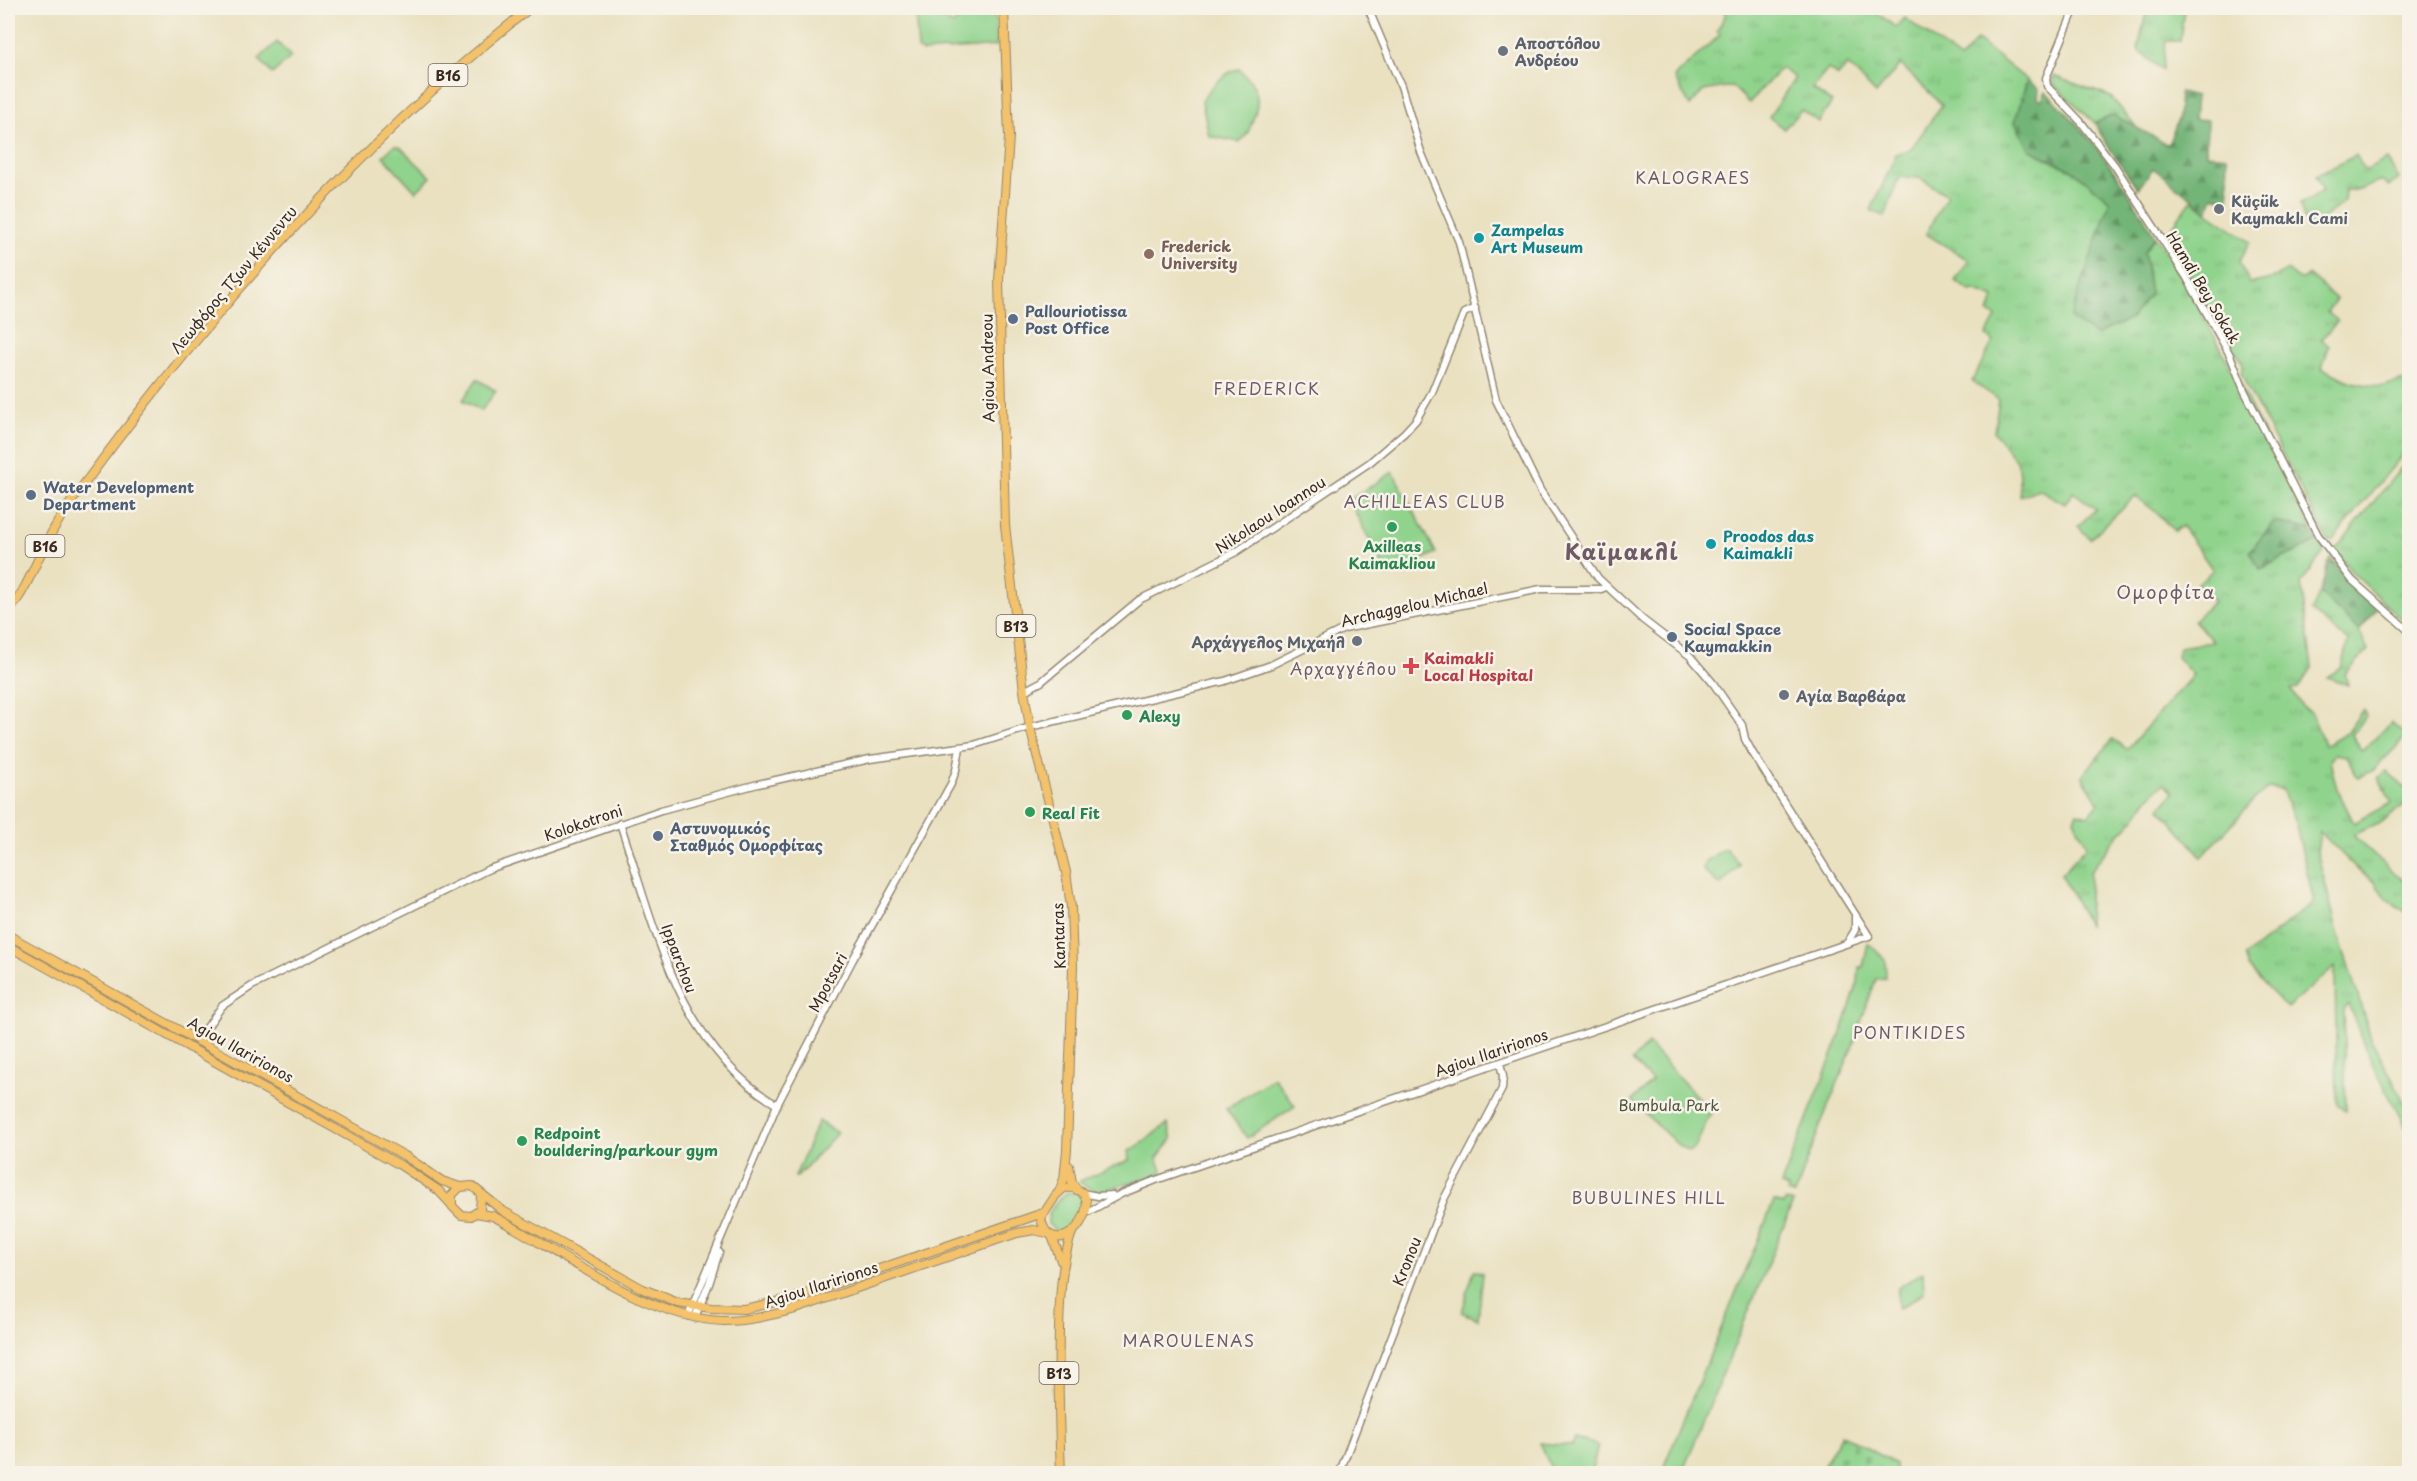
<svg xmlns="http://www.w3.org/2000/svg" width="2417" height="1481" font-family="'Playpen Sans',sans-serif">
  <style>
    .grass { fill: url(#grass-tufts); stroke: #657e55; stroke-width: 1.5 }
    .forest { fill: url(#forest-firs); stroke: #57704b; stroke-width: 1.5 }
    .cemetery { fill: url(#cemetery-stones); stroke: #657e55; stroke-width: 1.5 }
    .green { fill: #8fd38c; stroke: #657e55; stroke-width: 1.5 }
    .lines { fill: none; stroke-linecap: round; stroke-linejoin: round }
    .minor-casing { stroke: #928670; stroke-width: 9 }
    .major-casing { stroke: #928670; stroke-width: 10 }
    .minor { stroke: #fff; stroke-width: 6 }
    .major { stroke: #f3c26a; stroke-width: 8 }
    .worship-dot { fill: #6b7280; stroke: #f7f3e8; stroke-width: 2 }
    .culture-dot { fill: #0f9aa8; stroke: #f7f3e8; stroke-width: 2 }
    .education-dot { fill: #8d6e63; stroke: #f7f3e8; stroke-width: 2 }
    .service-dot { fill: #5c6f8a; stroke: #f7f3e8; stroke-width: 2 }
    .leisure-dot { fill: #2e9e5b; stroke: #f7f3e8; stroke-width: 2 }
    .health-dot { fill: #e0444e; stroke: #f7f3e8; stroke-width: 2 }
    .labels { text-anchor: middle; dominant-baseline: central; stroke-width: 5; stroke-linejoin: round; paint-order: stroke }
    .shield { fill: #f7f3e8; stroke: #73665b; stroke-width: 1.5 }
    .shield-label { font-size: 14px; font-weight: bold; fill: #3b2a1e }
    .worship-label { font-size: 15px; font-weight: bold; fill: #5b616d; stroke: #f7f3e8; text-anchor: start }
    .culture-label { font-size: 15px; font-weight: bold; fill: #0d838f; stroke: #f7f3e8; text-anchor: start }
    .education-label { font-size: 15px; font-weight: bold; fill: #785e54; stroke: #f7f3e8; text-anchor: start }
    .street-label { font-size: 15px; fill: #3b2a1e; stroke: #f7f3e8 }
    .service-label { font-size: 15px; font-weight: bold; fill: #4e5e75; stroke: #f7f3e8; text-anchor: start }
    .leisure-label { font-size: 15px; font-weight: bold; fill: #27864d; stroke: #f7f3e8; text-anchor: start }
    .health-label { font-size: 15px; font-weight: bold; fill: #be3a42; stroke: #f7f3e8; text-anchor: start }
    .park-label { font-size: 15px; fill: #50543a; stroke: #f7f3e8 }
    .neighbourhood-label { font-size: 16px; letter-spacing: 1.5px; fill: #6e5b67; stroke: #f7f3e8 }
    .quarter-label { font-size: 18px; letter-spacing: 1.5px; fill: #6e5b67; stroke: #f7f3e8 }
    .district-label { font-size: 21px; font-weight: bold; letter-spacing: 1.5px; fill: #6e5b67; stroke: #f7f3e8 }
  </style>
  <defs>
    <pattern id="grass-tufts" width="24" height="20" patternUnits="userSpaceOnUse" patternTransform="scale(1.5)"><rect width="24" height="20" fill="#8fd38c"/><path d="M3 7l-1-3M5 7V3M7 7l1-3M15 17l-1-3M17 17v-4M19 17l1-3" fill="none" stroke="#7cb578"/></pattern>
    <pattern id="forest-firs" width="22" height="20" patternUnits="userSpaceOnUse" patternTransform="scale(1.5)"><rect width="22" height="20" fill="#73b578"/><path d="M5 1l3.5 6h-7zM16 11l3.5 6h-7z" fill="#609362"/></pattern>
    <pattern id="cemetery-stones" width="16" height="16" patternUnits="userSpaceOnUse" patternTransform="scale(1.5)"><rect width="16" height="16" fill="#8fd38c"/><path d="M2 7V4a2 2 0 0 1 4 0v3zM10 15v-3a2 2 0 0 1 4 0v3z" fill="#7cb578"/></pattern>
  </defs>
  <rect width="100%" height="100%" fill="#f7f3e8"/>
  <filter id="ink" filterUnits="userSpaceOnUse"><feTurbulence type="fractalNoise" baseFrequency=".0167" numOctaves="2"/><feDisplacementMap in="SourceGraphic" scale="12" xChannelSelector="R" yChannelSelector="G"/><feConvolveMatrix kernelMatrix="1 2 1 2 8 2 1 2 1" color-interpolation-filters="sRGB"/></filter>
  <filter id="wash" filterUnits="userSpaceOnUse"><feTurbulence type="fractalNoise" baseFrequency=".008" numOctaves="4" result="noise"/><feDisplacementMap in="SourceGraphic" scale="24" xChannelSelector="R" yChannelSelector="G"/><feGaussianBlur stdDeviation="1.35" result="paint"/><feColorMatrix in="noise" values="0 0 0 0 0 0 0 0 0 0 0 0 0 0 0 0 0 1.4 0 .05"/><feComposite in="paint" operator="in"/></filter>
  <g filter="url(#wash)">
    <rect width="100%" height="100%" fill="#eae1c1"/>
    <g class="grass">
      <path d="M 1721,8 L 1870,8 L 1896,27 L 1905,18 L 1960,59 L 1977,40 L 2027,80 L 2015,122 L 2030,150 L 2074,171 L 2110,201 L 2150,294 L 2144,252 L 2155,236 C 2217,329 2261,431 2312,530 L 2274,522 L 2261,569 L 2318,541 L 2324,552 L 2301,583 L 2312,668 L 2298,688 L 2291,689 L 2302,707 L 2311,712 L 2325,746 L 2347,733 L 2363,709 L 2367,715 L 2352,735 L 2362,751 L 2391,723 L 2407,736 L 2374,770 L 2358,778 L 2346,756 L 2335,754 L 2330,761 L 2337,789 L 2354,823 L 2392,803 L 2378,777 L 2387,771 L 2409,792 L 2409,801 L 2384,821 L 2353,835 L 2395,874 L 2409,884 L 2409,914 L 2386,899 L 2374,881 L 2360,872 L 2320,832 L 2317,852 L 2338,933 L 2372,1041 L 2409,1111 L 2409,1134 L 2372,1063 L 2348,1004 L 2343,1009 L 2346,1111 L 2337,1104 L 2335,967 L 2287,1008 L 2249,968 L 2245,956 L 2314,902 L 2296,825 L 2282,789 L 2269,788 L 2255,799 L 2202,857 L 2160,808 L 2174,792 L 2164,783 L 2148,798 L 2136,817 L 2114,840 L 2090,872 L 2088,925 L 2061,874 L 2087,846 L 2074,819 L 2077,813 L 2088,816 L 2099,803 L 2082,776 L 2113,739 L 2127,749 L 2193,675 L 2177,657 L 2179,647 L 2213,642 L 2194,620 L 2214,601 L 2197,584 L 2213,570 L 2182,526 L 2174,531 L 2156,512 L 2135,496 L 2090,539 L 2078,526 L 2096,509 L 2073,492 L 2065,504 L 2039,489 L 2020,496 L 2018,463 L 1994,432 L 1999,400 L 1972,381 L 1993,342 L 1986,336 L 1996,317 L 1989,312 L 1994,298 L 1974,290 L 1972,292 L 1955,281 L 1969,260 L 1926,234 L 1947,195 L 1920,178 L 1901,177 L 1897,182 L 1885,217 L 1871,210 L 1894,160 L 1895,154 L 1910,150 L 1942,105 L 1900,64 L 1876,94 L 1848,65 L 1838,76 L 1828,69 L 1812,89 L 1832,102 L 1819,122 L 1801,110 L 1784,129 L 1769,117 L 1795,78 L 1781,68 L 1749,103 L 1732,86 L 1703,91 L 1690,106 L 1674,77 L 1720,35 L 1717,31 L 1726,14 Z"/>
      <polygon points="2147,8 2184,8 2180,41 2166,41 2162,70 2138,50"/>
      <polygon points="2054,76 2111,97 2137,128 2114,115 2095,123 2052,83"/>
      <polygon points="2356,155 2365,171 2387,159 2399,179 2389,186 2381,181 2360,190 2345,190 2344,202 2307,230 2300,204 2323,191 2316,176"/>
      <polygon points="2191,200 2250,242 2239,262 2250,284 2275,278 2287,270 2300,280 2308,275 2336,299 2327,312 2338,321 2321,339 2329,346 2322,368 2351,382 2380,387 2409,379 2409,447 2332,541 2328,541 2248,389 2241,373 2243,364 2192,279 2168,233"/>
      <polygon points="2409,458 2409,627 2351,571 2335,550"/>
      <polygon points="2320,593 2359,631 2368,650 2345,674 2348,685 2327,677 2341,668 2348,641 2311,611"/>
      <path d="M 1068,1192 L 1077,1193 L 1084,1201 C 1082,1215 1074,1234 1057,1232 L 1048,1224 C 1047,1211 1057,1198 1068,1192 Z"/>
    </g>
    <g class="forest">
      <path d="M 2027,80 L 2039,89 L 2038,99 L 2042,100 L 2046,92 C 2090,133 2125,183 2155,236 L 2144,252 L 2150,294 L 2131,319 L 2096,335 L 2070,318 L 2110,201 L 2074,171 L 2030,150 L 2015,122 Z"/>
      <path d="M 2180,92 L 2196,96 L 2194,119 L 2207,120 L 2206,154 L 2227,156 L 2229,200 L 2213,196 L 2208,211 L 2153,168 L 2138,189 C 2124,167 2106,147 2095,123 L 2114,115 L 2168,145 L 2178,119 Z"/>
      <polygon points="2274,522 2312,530 2318,541 2260,569 2250,551"/>
      <polygon points="2330,557 2354,586 2377,608 2359,631 2320,593"/>
    </g>
    <polygon class="cemetery" points="1842,1434 1895,1464 1895,1473 1819,1473"/>
    <g class="green">
      <polygon points="915,8 930,8 953,25 968,8 995,8 997,46 922,52 918,49"/>
      <polygon points="277,42 291,57 272,74 259,59"/>
      <path d="M 1239,69 C 1258,86 1262,98 1252,122 C 1249,130 1247,137 1239,142 L 1209,136 L 1202,102 C 1208,89 1224,72 1239,69 Z"/>
      <polygon points="394,146 400,147 431,177 416,192 383,156"/>
      <polygon points="477,379 496,391 481,411 463,400"/>
      <polygon points="1393,472 1436,553 1388,576 1349,500"/>
      <polygon points="1723,849 1726,849 1740,865 1720,885 1703,870 1704,863"/>
      <polygon points="1868,943 1885,959 1886,978 1876,979 1852,1048 1820,1126 1795,1195 1787,1192 1789,1189 1781,1185 1843,1028 1858,982 1859,967 1863,967"/>
      <polygon points="1648,1044 1711,1112 1695,1148 1691,1151 1687,1151 1678,1145 1632,1101 1652,1081 1632,1061"/>
      <polygon points="1274,1077 1295,1106 1247,1138 1226,1109"/>
      <polygon points="818,1121 837,1133 797,1177 795,1177"/>
      <path d="M 1168,1124 L 1172,1139 L 1157,1158 L 1163,1173 L 1098,1192 L 1080,1183 L 1080,1181 L 1130,1160 L 1129,1151 C 1144,1144 1154,1132 1168,1124 Z"/>
      <polygon points="1786,1200 1793,1203 1682,1473 1661,1473 1774,1201 1784,1204"/>
      <polygon points="1474,1270 1483,1273 1478,1319 1462,1312"/>
      <polygon points="1923,1272 1924,1292 1898,1309 1898,1288"/>
      <polygon points="1574,1439 1598,1445 1591,1473 1553,1473 1540,1443 1573,1446"/>
    </g>
  </g>
  <g filter="url(#ink)">
    <g class="lines">
      <g class="minor-casing">
        <g id="minor">
          <polyline points="2075,8 2046,78 2047,86 2081,122 2115,166 2187,278 2230,355 2244,390 2318,535 2352,580 2410,632"/>
          <polyline points="1024,691 1041,682 1139,600 1236,552 1369,463 1404,433 1416,420 1432,392 1464,313 1475,308"/>
          <path d="M 620,823 C 654,924 678,1046 777,1105"/>
          <polyline points="1847,943 1855,930 1855,917"/>
          <polyline points="198,1040 222,1006 252,986 489,869 661,810 758,784 870,759 974,745 1030,727 1225,681 1271,665 1344,629 1541,589 1601,589 1606,587"/>
          <polyline points="1082,1193 1098,1196 1112,1195"/>
          <polyline points="1086,1213 1121,1194 1156,1180 1869,936 1752,752 1745,739 1742,725 1713,683 1690,656 1643,620 1598,578 1540,490 1496,400 1459,242 1421,152 1401,86 1368,8"/>
          <polyline points="688,1316 777,1105 852,961 951,784 956,770 960,748"/>
          <polyline points="695,1317 709,1284 719,1252"/>
          <polyline points="1339,1474 1444,1199 1502,1089 1503,1076 1500,1063"/>
        </g>
      </g>
      <g class="major-casing">
        <g id="major">
          <polyline points="1004,8 1009,137 999,280 1005,525 1024,691 1030,727 1066,872 1071,907 1073,966 1067,1150 1064,1179 1059,1192"/>
          <path d="M 8,612 C 26,591 34,566 47,541 C 56,524 67,507 79,491 C 210,313 356,145 530,8"/>
          <polyline points="8,935 405,1156 442,1181 460,1187"/>
          <polyline points="8,946 400,1165 438,1190 451,1204"/>
          <polyline points="1069,1166 1072,1182 1077,1190"/>
          <path d="M 1064,1188 C 1110,1184 1075,1253 1049,1234 C 1044,1230 1042,1225 1041,1218 L 1056,1195 Z"/>
          <polyline points="481,1195 480,1210 471,1216 461,1215 452,1206 452,1195 460,1187 472,1186 503,1211 643,1289 678,1303 711,1308 744,1309 794,1298 1043,1213"/>
          <path d="M 476,1213 L 493,1216 C 561,1252 647,1319 724,1321 C 749,1321 772,1315 796,1309 L 1017,1233 L 1034,1230 L 1047,1233"/>
          <polyline points="1052,1236 1061,1261"/>
          <path d="M 1061,1474 C 1059,1425 1058,1377 1059,1329 C 1060,1296 1061,1264 1072,1232"/>
        </g>
      </g>
      <use href="#minor" class="minor"/>
      <use href="#major" class="major"/>
    </g>
  </g>
  <g class="worship-dot">
    <circle cx="1503" cy="51" r="6"/>
    <circle cx="2219" cy="209" r="6"/>
    <circle cx="1357" cy="641" r="6"/>
    <circle cx="1784" cy="695" r="6"/>
  </g>
  <g class="culture-dot">
    <circle cx="1479" cy="238" r="6"/>
    <circle cx="1711" cy="544" r="6"/>
  </g>
  <circle class="education-dot" cx="1149" cy="254" r="6"/>
  <g class="service-dot">
    <circle cx="1013" cy="319" r="6"/>
    <circle cx="31" cy="495" r="6"/>
    <circle cx="1672" cy="637" r="6"/>
    <circle cx="658" cy="836" r="6"/>
  </g>
  <g class="leisure-dot">
    <circle cx="1392" cy="527" r="6"/>
    <circle cx="1127" cy="715" r="6"/>
    <circle cx="1030" cy="812" r="6"/>
    <circle cx="522" cy="1141" r="6"/>
  </g>
  <path class="health-dot" d="M1408 657h6v6h6v6h-6v6h-6v-6h-6v-6h6z"/>
  <g class="labels">
    <g class="shield">
      <rect x="428.5" y="64" width="39" height="22" rx="4.5"/>
      <rect x="25.5" y="535" width="39" height="22" rx="4.5"/>
      <rect x="996.5" y="615" width="39" height="22" rx="4.5"/>
      <rect x="1039.5" y="1362" width="39" height="22" rx="4.5"/>
    </g>
    <g class="shield-label">
      <text x="448" y="75">B16</text>
      <text x="45" y="546">B16</text>
      <text x="1016" y="626">B13</text>
      <text x="1059" y="1373">B13</text>
    </g>
    <g class="worship-label">
      <text x="1515" y="42">Αποστόλου<tspan x="1515" dy="17">Ανδρέου</tspan></text>
      <text x="2231" y="200">Küçük<tspan x="2231" dy="17">Kaymaklı Cami</tspan></text>
      <text x="1345" y="641" text-anchor="end">Αρχάγγελος Μιχαήλ</text>
      <text x="1796" y="695">Αγία Βαρβάρα</text>
    </g>
    <g class="culture-label">
      <text x="1491" y="229">Zampelas<tspan x="1491" dy="17">Art Museum</tspan></text>
      <text x="1723" y="535">Proodos das<tspan x="1723" dy="17">Kaimakli</tspan></text>
    </g>
    <g class="education-label">
      <text x="1161" y="245">Frederick<tspan x="1161" dy="17">University</tspan></text>
    </g>
    <g class="street-label">
      <text transform="translate(233 279) rotate(-50)">Λεωφόρος Τζων Κέννεντυ</text>
      <text transform="translate(2204 287) rotate(59)">Hamdi Bey Sokak</text>
      <text transform="translate(987 368) rotate(-91)">Agiou Andreou</text>
      <text transform="translate(1270 514) rotate(-33)">Nikolaou Ioannou</text>
      <text transform="translate(1414 604) rotate(-13)">Archaggelou Michael</text>
      <text transform="translate(583 822) rotate(-19)">Kolokotroni</text>
      <text transform="translate(1058 936) rotate(-92)">Kantaras</text>
      <text transform="translate(680 958) rotate(69)">Ipparchou</text>
      <text transform="translate(827 982) rotate(-62)">Mpotsari</text>
      <text transform="translate(241 1049) rotate(29)">Agiou Ilaririonos</text>
      <text transform="translate(1491 1052) rotate(-19)">Agiou Ilaririonos</text>
      <text transform="translate(1406 1261) rotate(-68)">Kronou</text>
      <text transform="translate(821 1284) rotate(-18)">Agiou Ilaririonos</text>
    </g>
    <g class="service-label">
      <text x="1025" y="310">Pallouriotissa<tspan x="1025" dy="17">Post Office</tspan></text>
      <text x="43" y="486">Water Development<tspan x="43" dy="17">Department</tspan></text>
      <text x="1684" y="628">Social Space<tspan x="1684" dy="17">Kaymakkin</tspan></text>
      <text x="670" y="827">Αστυνομικός<tspan x="670" dy="17">Σταθμός Ομορφίτας</tspan></text>
    </g>
    <g class="leisure-label">
      <text x="1392" y="545" text-anchor="middle">Axilleas<tspan x="1392" dy="17">Kaimakliou</tspan></text>
      <text x="1139" y="715">Alexy</text>
      <text x="1042" y="812">Real Fit</text>
      <text x="534" y="1132">Redpoint<tspan x="534" dy="17">bouldering/parkour gym</tspan></text>
    </g>
    <g class="health-label">
      <text x="1424" y="657">Kaimakli<tspan x="1424" dy="17">Local Hospital</tspan></text>
    </g>
    <g class="park-label">
      <text x="1669" y="1104">Bumbula Park</text>
    </g>
    <g class="neighbourhood-label">
      <text x="1693" y="177">KALOGRAES</text>
      <text x="1267" y="388">FREDERICK</text>
      <text x="1425" y="501">ACHILLEAS CLUB</text>
      <text x="1344" y="668">Αρχαγγέλου</text>
      <text x="1910" y="1032">PONTIKIDES</text>
      <text x="1649" y="1197">BUBULINES HILL</text>
      <text x="1189" y="1340">MAROULENAS</text>
    </g>
    <g class="quarter-label">
      <text x="2166" y="591">Ομορφίτα</text>
    </g>
    <g class="district-label">
      <text x="1622" y="551">Καϊμακλί</text>
    </g>
  </g>
  <rect width="2417" height="1481" fill="none" stroke="#f7f3e8" stroke-width="30"/>
</svg>
